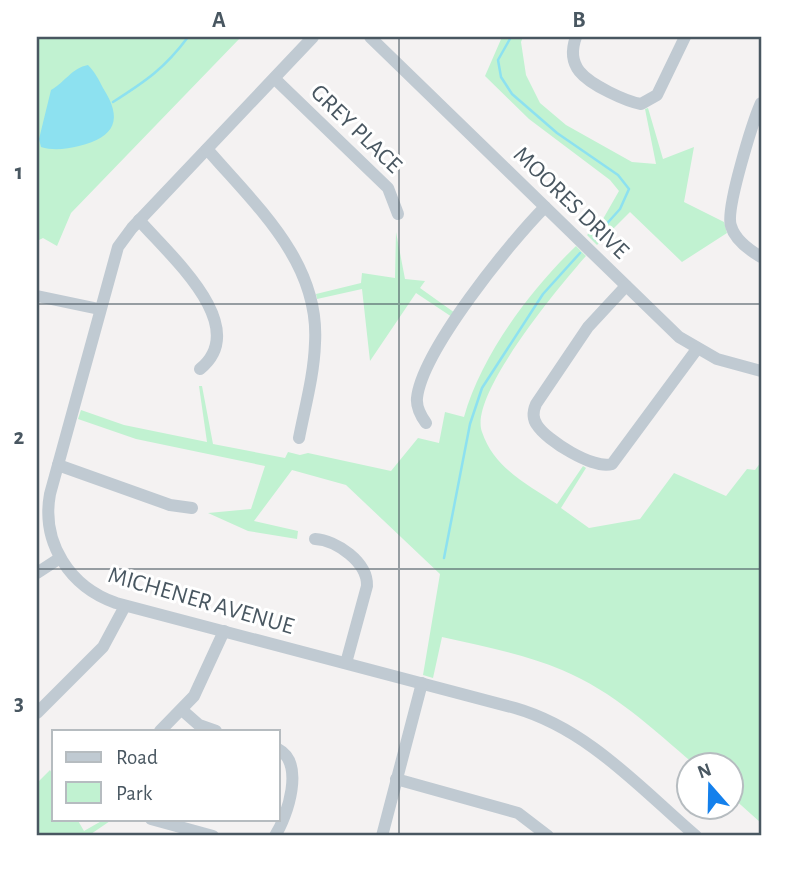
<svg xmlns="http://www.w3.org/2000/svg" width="798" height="873" font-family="'Alegreya Sans',sans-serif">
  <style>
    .green { fill: #c1f2d1 }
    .water { fill: #8de1f0 }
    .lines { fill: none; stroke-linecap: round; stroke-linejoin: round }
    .stream { stroke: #8de1f0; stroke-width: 2.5 }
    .minor { stroke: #c0cad2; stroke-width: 12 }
    .grid { fill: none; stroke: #495761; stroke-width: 2; stroke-opacity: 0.55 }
    .labels { text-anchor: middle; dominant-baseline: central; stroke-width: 6; stroke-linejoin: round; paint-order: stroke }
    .street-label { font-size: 24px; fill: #495761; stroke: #fff }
    .neatline { fill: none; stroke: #495761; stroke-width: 2.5 }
    .grid-label { font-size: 23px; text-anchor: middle; font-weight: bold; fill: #495761 }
  </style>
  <rect width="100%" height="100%" fill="#f4f2f2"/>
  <g class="green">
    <polygon points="37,37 241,37 71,213 57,246 43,238 37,241"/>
    <polygon points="502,37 523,37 521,42 526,75 540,103 566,125 632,162 656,164 645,109 648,108 663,159 694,147 684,202 724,222 727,233 682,262 630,212 597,245 587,235 603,219 619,191 610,180 529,119 485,76"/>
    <polygon points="396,232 405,279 425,281 420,288 455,313 452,317 416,293 370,361 362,289 317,299 316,294 361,283 362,273 395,278"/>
    <path d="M 576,246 L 586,256 C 561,284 468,395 482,432 C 494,468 527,484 557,504 L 583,466 L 586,468 L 561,508 L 589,528 L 640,519 L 674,473 L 726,496 L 747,469 L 755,470 L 761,462 L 761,823 L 732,797 L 732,764 L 694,764 C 653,729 613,691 562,670 C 524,654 482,646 442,637 L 433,678 L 423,675 L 440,574 L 346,485 L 292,470 L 254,521 L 298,531 L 297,539 L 248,531 L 208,513 L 251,509 L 265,466 L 136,439 L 78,419 L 81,410 L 124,425 L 207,442 L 199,386 L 202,386 L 213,444 L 285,458 L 288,452 L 300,455 L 308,453 L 391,471 L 418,438 L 439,443 L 445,412 L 464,417 C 481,356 530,290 576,246 Z"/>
    <polygon points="50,770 54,777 54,819 77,819 84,831 105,819 113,819 88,836 37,836 37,783"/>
  </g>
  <path class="water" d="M 88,65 C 95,72 99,80 103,88 C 123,119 116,137 79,146 C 67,149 53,151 41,147 L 39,139 L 51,90 C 65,82 72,68 88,65 Z"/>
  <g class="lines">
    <g class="stream">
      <polyline points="511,37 498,60 501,77 512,94 557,133 618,175 629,189 620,209 594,238"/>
      <path d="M 113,102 C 146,81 165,68 188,37"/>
      <polyline points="444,558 470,424 482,388 543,294 580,253"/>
    </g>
    <g class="minor">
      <path d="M 313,37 L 132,228 L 118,247 L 50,494 C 41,543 70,587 116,603 L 515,708 C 588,729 640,788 696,836"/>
      <polyline points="370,37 679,337 717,359 761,371"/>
      <path d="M 576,37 C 565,67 585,80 609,92 C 619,97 629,102 641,104 L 657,95 L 685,37"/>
      <polyline points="275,79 388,188 398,214"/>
      <path d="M 761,103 C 753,121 725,210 731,226 C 735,240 749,250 761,257"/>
      <path d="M 207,149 C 256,206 320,262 315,343 C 314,375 305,407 299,438"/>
      <path d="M 139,220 C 168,254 253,326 200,369"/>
      <path d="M 626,286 L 588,327 L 536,404 C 533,411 532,418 537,425 C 546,440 594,470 612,464 L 697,349"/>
      <polyline points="37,296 99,309"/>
      <path d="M 426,423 C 421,416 416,408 417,398 C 422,351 510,242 545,207"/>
      <polyline points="58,465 170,505 192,508"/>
      <path d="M 315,539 C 336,540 368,562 367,586 L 346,663"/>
      <polyline points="37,573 60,558"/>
      <polyline points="182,710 199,725 216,731"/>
      <polyline points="37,713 103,647 125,606"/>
      <polyline points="160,731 194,696 224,631"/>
      <polyline points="396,779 518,813 548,836"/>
      <polyline points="151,819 213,836"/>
      <path d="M 275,836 C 288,815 305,763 278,749"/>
      <polyline points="382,836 422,683"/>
    </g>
  </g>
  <path class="grid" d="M 399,37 L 399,836M 37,304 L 761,304M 37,569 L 761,569"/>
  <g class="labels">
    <g class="street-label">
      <text transform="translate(356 129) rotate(44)">GREY PLACE</text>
      <text transform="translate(571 203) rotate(44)">MOORES DRIVE</text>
      <text transform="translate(201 601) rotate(16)">MICHENER AVENUE</text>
    </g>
  </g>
  <rect width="798" height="873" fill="none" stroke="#ffffff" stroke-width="77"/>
  <rect x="52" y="730" width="228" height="91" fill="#ffffff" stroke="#b6bcc0" stroke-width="2"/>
  <rect x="66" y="752" width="35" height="10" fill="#c0cad2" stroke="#b6bcc0" stroke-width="2"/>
  <text x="116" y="764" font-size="21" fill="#495761">Road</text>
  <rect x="66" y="782" width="35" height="21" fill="#c1f2d1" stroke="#b6bcc0" stroke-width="2"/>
  <text x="116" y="800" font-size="21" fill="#495761">Park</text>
  <g transform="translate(710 786) rotate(340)"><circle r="33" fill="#ffffff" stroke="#b6bcc0" stroke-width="2"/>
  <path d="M0-5L12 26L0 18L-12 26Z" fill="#1480ec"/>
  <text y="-10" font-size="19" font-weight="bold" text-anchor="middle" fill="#495761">N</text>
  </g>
  <rect x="38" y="38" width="722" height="796" class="neatline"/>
  <g class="grid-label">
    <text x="219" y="27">A</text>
    <text x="579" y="27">B</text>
    <text x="19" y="179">1</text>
    <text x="19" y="444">2</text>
    <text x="19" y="710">3</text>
  </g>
</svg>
